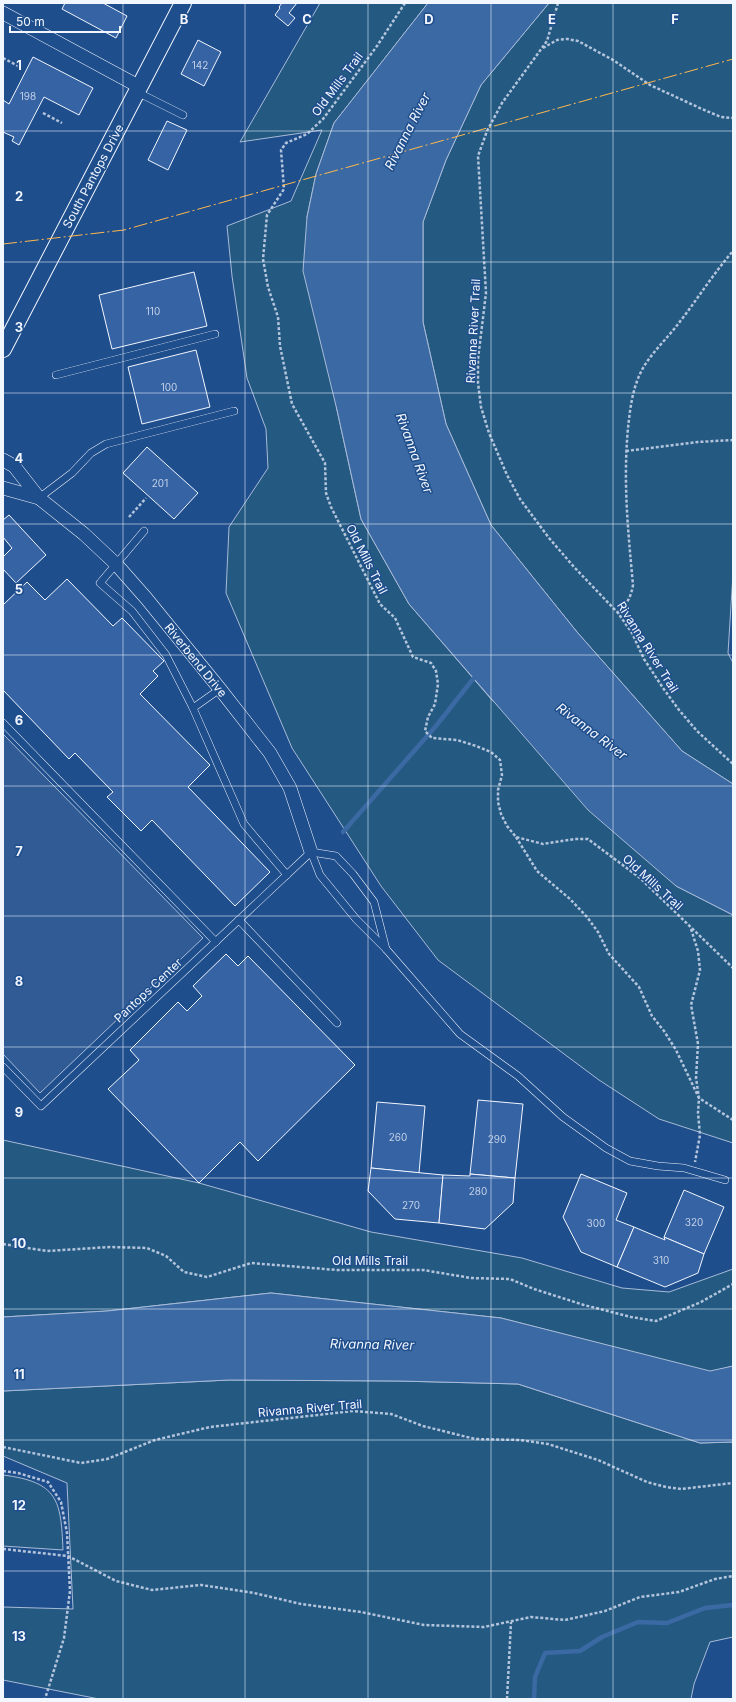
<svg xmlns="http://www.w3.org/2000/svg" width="736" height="1702" font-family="Inter,sans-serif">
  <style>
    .green { fill: #245a82; stroke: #a8bbd7 }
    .parking { fill: #305b95; stroke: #a8bbd7 }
    .water { fill: #3b69a3; stroke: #a8bbd7 }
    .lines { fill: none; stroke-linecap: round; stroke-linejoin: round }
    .stream { stroke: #3b69a3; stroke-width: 4.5 }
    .building { fill: #3563a3; stroke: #f2f6ff }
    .service-casing { stroke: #f2f6ff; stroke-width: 8 }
    .minor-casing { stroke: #f2f6ff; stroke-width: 14 }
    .tertiary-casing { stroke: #f2f6ff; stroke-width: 18 }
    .path { stroke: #b3c4dc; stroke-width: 2.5; stroke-dasharray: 3 2; stroke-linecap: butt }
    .service { stroke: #1f4e8c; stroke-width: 7 }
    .minor { stroke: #1f4e8c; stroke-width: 13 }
    .tertiary { stroke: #1f4e8c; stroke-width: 16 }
    .power { stroke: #ffb74d; stroke-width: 1; stroke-dasharray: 14 3 2 3; stroke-linecap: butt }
    .grid { fill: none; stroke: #f2f6ff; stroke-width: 1; stroke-opacity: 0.55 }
    .labels { text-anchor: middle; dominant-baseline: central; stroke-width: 3; stroke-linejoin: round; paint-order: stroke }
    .number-label { font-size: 10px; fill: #c3d1e8 }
    .street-label { font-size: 12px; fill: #f2f6ff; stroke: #1f4e8c }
    .water-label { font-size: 13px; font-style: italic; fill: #f2f6ff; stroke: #1f4e8c }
    .grid-label { font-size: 13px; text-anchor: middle; font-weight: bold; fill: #f2f6ff; stroke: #1f4e8c; stroke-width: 3; stroke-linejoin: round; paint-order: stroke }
  </style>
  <rect width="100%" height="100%" fill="#1f4e8c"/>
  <g class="green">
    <polygon points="320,3 428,3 334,123 316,174 307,217 337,410 361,519 409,604 491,699 676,886 733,915 733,1143 659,1119 599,1080 438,960 381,886 292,748 226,593 229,527 268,468 266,429 247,378 232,276 227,226 291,201 322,130 240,142"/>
    <polygon points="549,3 733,3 733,574 728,653 733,663 733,784 682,751 577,632 491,525 446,424 423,322 423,222 446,160 481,85"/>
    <polygon points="3,1140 199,1183 371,1232 522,1258 622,1288 669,1292 733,1269 733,1366 710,1372 501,1318 271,1293 107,1311 3,1317"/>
    <polygon points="229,1380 399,1381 518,1384 700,1443 733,1442 733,1637 710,1642 694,1684 691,1699 99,1699 3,1680 3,1607 73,1609 67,1483 3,1456 3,1391"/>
    <path d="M 3,1475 C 58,1482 61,1500 63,1550 L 3,1546 Z"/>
  </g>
  <polygon class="parking" points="3,734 203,938 40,1093 3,1054"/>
  <g class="water">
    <polygon points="428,3 549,3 481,85 446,160 423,222 423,322 446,424 491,525 577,632 682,751 733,784 733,915 676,886 588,810 409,604 361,519 337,410 303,271 307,217 316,174 334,123"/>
    <polygon points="271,1293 501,1318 710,1371 733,1366 733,1442 700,1443 518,1384 399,1381 229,1380 3,1391 3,1317 107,1311"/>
  </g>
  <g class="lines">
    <g class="stream">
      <polyline points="343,832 436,726 473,679"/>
      <polyline points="534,1699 535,1677 545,1653 580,1651 602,1637 638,1622 667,1623 705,1608 733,1605"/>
    </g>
  </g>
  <g class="building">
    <polygon points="65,3 103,3 127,16 116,38 62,9"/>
    <polygon points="282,3 297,3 289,13 295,18 288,26 275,15 280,8 279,7"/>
    <polygon points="198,40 221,52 204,86 181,74"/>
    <polygon points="33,57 93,88 79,115 44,97 19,145 12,141 14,137 3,132 3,100 9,104"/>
    <polygon points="167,121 187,130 168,170 148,160"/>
    <polygon points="194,272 207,326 112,349 99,295"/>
    <polygon points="196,350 210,407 142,424 128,367"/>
    <polygon points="147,447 198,493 174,519 123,473"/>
    <polygon points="9,515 46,555 16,583 3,569 3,557 12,548 3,537 3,520"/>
    <polygon points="67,579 113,626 122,618 164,661 153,671 158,676 140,694 210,765 188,787 270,872 235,906 152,820 141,831 107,797 113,792 75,753 69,759 3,690 3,605 27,582 45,600"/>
    <polygon points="226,954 238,966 248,956 355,1065 258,1161 240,1142 199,1183 108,1089 139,1060 130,1050 178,1002 187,1011 202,996 193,986"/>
    <polygon points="478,1100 523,1104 515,1178 470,1174"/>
    <polygon points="377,1102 425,1106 419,1173 371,1168"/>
    <polygon points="371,1168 443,1175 439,1223 395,1219 368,1191"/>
    <polygon points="470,1174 515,1178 513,1203 485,1229 439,1223 443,1175 470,1176"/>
    <polygon points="581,1174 627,1193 616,1220 634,1227 617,1267 581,1252 563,1217"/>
    <polygon points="684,1190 724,1207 704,1254 664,1237"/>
    <polygon points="634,1227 665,1240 664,1237 704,1254 698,1273 665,1287 617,1267"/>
  </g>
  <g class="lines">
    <g class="service-casing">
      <g id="service">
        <polyline points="137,92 183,115"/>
        <polyline points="56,375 215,334"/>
        <polyline points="39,498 72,473 91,453 106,444 234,411"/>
        <polyline points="144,531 100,583 132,611 166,655 193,708 244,824 287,875"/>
        <polyline points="193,708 220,689"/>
        <polyline points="3,723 216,942"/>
        <polyline points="311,852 320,875 356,919 386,949 460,1034 518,1076 563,1117 606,1148 630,1161 658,1166 684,1168 725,1180"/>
        <polyline points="311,852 336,856 353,874 374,902 386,949"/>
        <polyline points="239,920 337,1023"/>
        <polyline points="3,1067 41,1106 311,852"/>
      </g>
    </g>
    <g class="minor-casing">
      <g id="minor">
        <polyline points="3,13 140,87"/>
        <polyline points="3,460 14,466 39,498 84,534 116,564 146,598 220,689 270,753 290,788 311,852"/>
        <polyline points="3,488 39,498"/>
      </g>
    </g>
    <g class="tertiary-casing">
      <polyline id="tertiary" points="3,349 183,3"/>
    </g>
    <g class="path">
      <polyline points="405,3 377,46 323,119 307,134 286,143 281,150 284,189 267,215 263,259 268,287 278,317 280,346 292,404 325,463 326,493 331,507 380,604 395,618 413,657 431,663 436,671 438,684 435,704 428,717 425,731 432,738 457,740 476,746 491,752 500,760 502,775 498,790 498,802 501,814 507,826 516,837 543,844 575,839 588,839 640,878 733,968"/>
      <polyline points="558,3 547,41 502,103 487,131 478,156 486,293 478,359 478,383 481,407 489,433 507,475 520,499 549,538 574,567 618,613 632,633 644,659 663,688 679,710 697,731 733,764"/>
      <polyline points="543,48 557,40 567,39 578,41 613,60 650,85 702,109 721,117 733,118"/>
      <polyline points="3,58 20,67"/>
      <polyline points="43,113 62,123"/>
      <polyline points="626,451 698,442 733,440"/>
      <polyline points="129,517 146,498"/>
      <path d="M 618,613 C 627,604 631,597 633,585 C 628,530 623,483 628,428 C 630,410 632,391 640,374 C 648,356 666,340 678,324 C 697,300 713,274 733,251"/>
      <polyline points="516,837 537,871 570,899 587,917 598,932 609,954 639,987 652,1016 664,1031 676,1050 699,1098 733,1120"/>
      <polyline points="691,929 698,951 700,970 691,1005 698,1044 696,1078 699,1098 698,1113 700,1135 695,1162"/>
      <polyline points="3,1244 47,1251 110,1247 147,1248 166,1256 184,1272 207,1277 251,1263 337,1270 423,1270 471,1278 510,1279 534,1289 584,1305 631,1317 656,1321 701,1302 733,1284"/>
      <polyline points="3,1447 81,1463 107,1459 155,1440 210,1427 353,1411 391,1414 423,1426 475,1439 520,1440 548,1444 598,1460 647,1482 666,1487 681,1489 733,1483"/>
      <polyline points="3,1471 18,1473 48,1482 61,1502 67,1533 70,1591 64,1638 45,1699"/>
      <polyline points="3,1549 68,1556 116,1581 152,1590 201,1585 254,1593 301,1604 361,1612 424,1625 484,1627 531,1617 565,1620 605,1611 640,1597 679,1592 715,1579 733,1576"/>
      <polyline points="507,1699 511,1622"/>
    </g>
    <use href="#service" class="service"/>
    <use href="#minor" class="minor"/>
    <use href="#tertiary" class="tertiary"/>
    <polyline class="power" points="3,244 124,230 733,59"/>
  </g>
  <path class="grid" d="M 123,3 L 123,1699M 245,3 L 245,1699M 368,3 L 368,1699M 491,3 L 491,1699M 613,3 L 613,1699M 3,131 L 733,131M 3,262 L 733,262M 3,393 L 733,393M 3,524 L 733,524M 3,655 L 733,655M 3,786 L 733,786M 3,916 L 733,916M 3,1047 L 733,1047M 3,1178 L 733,1178M 3,1309 L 733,1309M 3,1440 L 733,1440M 3,1571 L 733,1571"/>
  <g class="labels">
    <g class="number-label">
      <text x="200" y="65">142</text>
      <text x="28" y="96">198</text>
      <text x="153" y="311">110</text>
      <text x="169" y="387">100</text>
      <text x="160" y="483">201</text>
      <text x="398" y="1137">260</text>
      <text x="497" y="1139">290</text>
      <text x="478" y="1191">280</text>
      <text x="411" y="1205">270</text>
      <text x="694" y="1222">320</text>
      <text x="596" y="1223">300</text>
      <text x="661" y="1260">310</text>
    </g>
    <g class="street-label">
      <text transform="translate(337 84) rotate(-53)">Old Mills Trail</text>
      <text transform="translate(93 176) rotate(-62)">South Pantops Drive</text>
      <text transform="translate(473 331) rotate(-87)">Rivanna River Trail</text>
      <text transform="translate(367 559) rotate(63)">Old Mills Trail</text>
      <text transform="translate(648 647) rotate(58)">Rivanna River Trail</text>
      <text transform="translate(196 660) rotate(51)">Riverbend Drive</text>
      <text transform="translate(653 882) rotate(42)">Old Mills Trail</text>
      <text transform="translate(148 990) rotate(-43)">Pantops Center</text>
      <text x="370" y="1260">Old Mills Trail</text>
      <text transform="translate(310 1408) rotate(-5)">Rivanna River Trail</text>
    </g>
    <g class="water-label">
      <text transform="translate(407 131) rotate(-63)">Rivanna River</text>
      <text transform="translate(415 453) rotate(70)">Rivanna River</text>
      <text transform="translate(592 731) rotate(37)">Rivanna River</text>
      <text transform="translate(372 1344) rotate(1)">Rivanna River</text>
    </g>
  </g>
  <g class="grid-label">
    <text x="184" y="24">B</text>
    <text x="307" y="24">C</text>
    <text x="429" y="24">D</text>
    <text x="552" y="24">E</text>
    <text x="675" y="24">F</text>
    <text x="19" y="70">1</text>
    <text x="19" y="201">2</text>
    <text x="19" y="332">3</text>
    <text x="19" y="463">4</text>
    <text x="19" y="594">5</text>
    <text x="19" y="725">6</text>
    <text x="19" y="856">7</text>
    <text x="19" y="986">8</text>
    <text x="19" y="1117">9</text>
    <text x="19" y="1248">10</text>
    <text x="19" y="1379">11</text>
    <text x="19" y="1510">12</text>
    <text x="19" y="1641">13</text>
  </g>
  <rect width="736" height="1702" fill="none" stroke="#f2f6ff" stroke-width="8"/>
  <path d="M10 26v6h110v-6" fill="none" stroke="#f2f6ff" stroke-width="2"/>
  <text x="16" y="26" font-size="12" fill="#f2f6ff" stroke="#1f4e8c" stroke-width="3" paint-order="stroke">50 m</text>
</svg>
